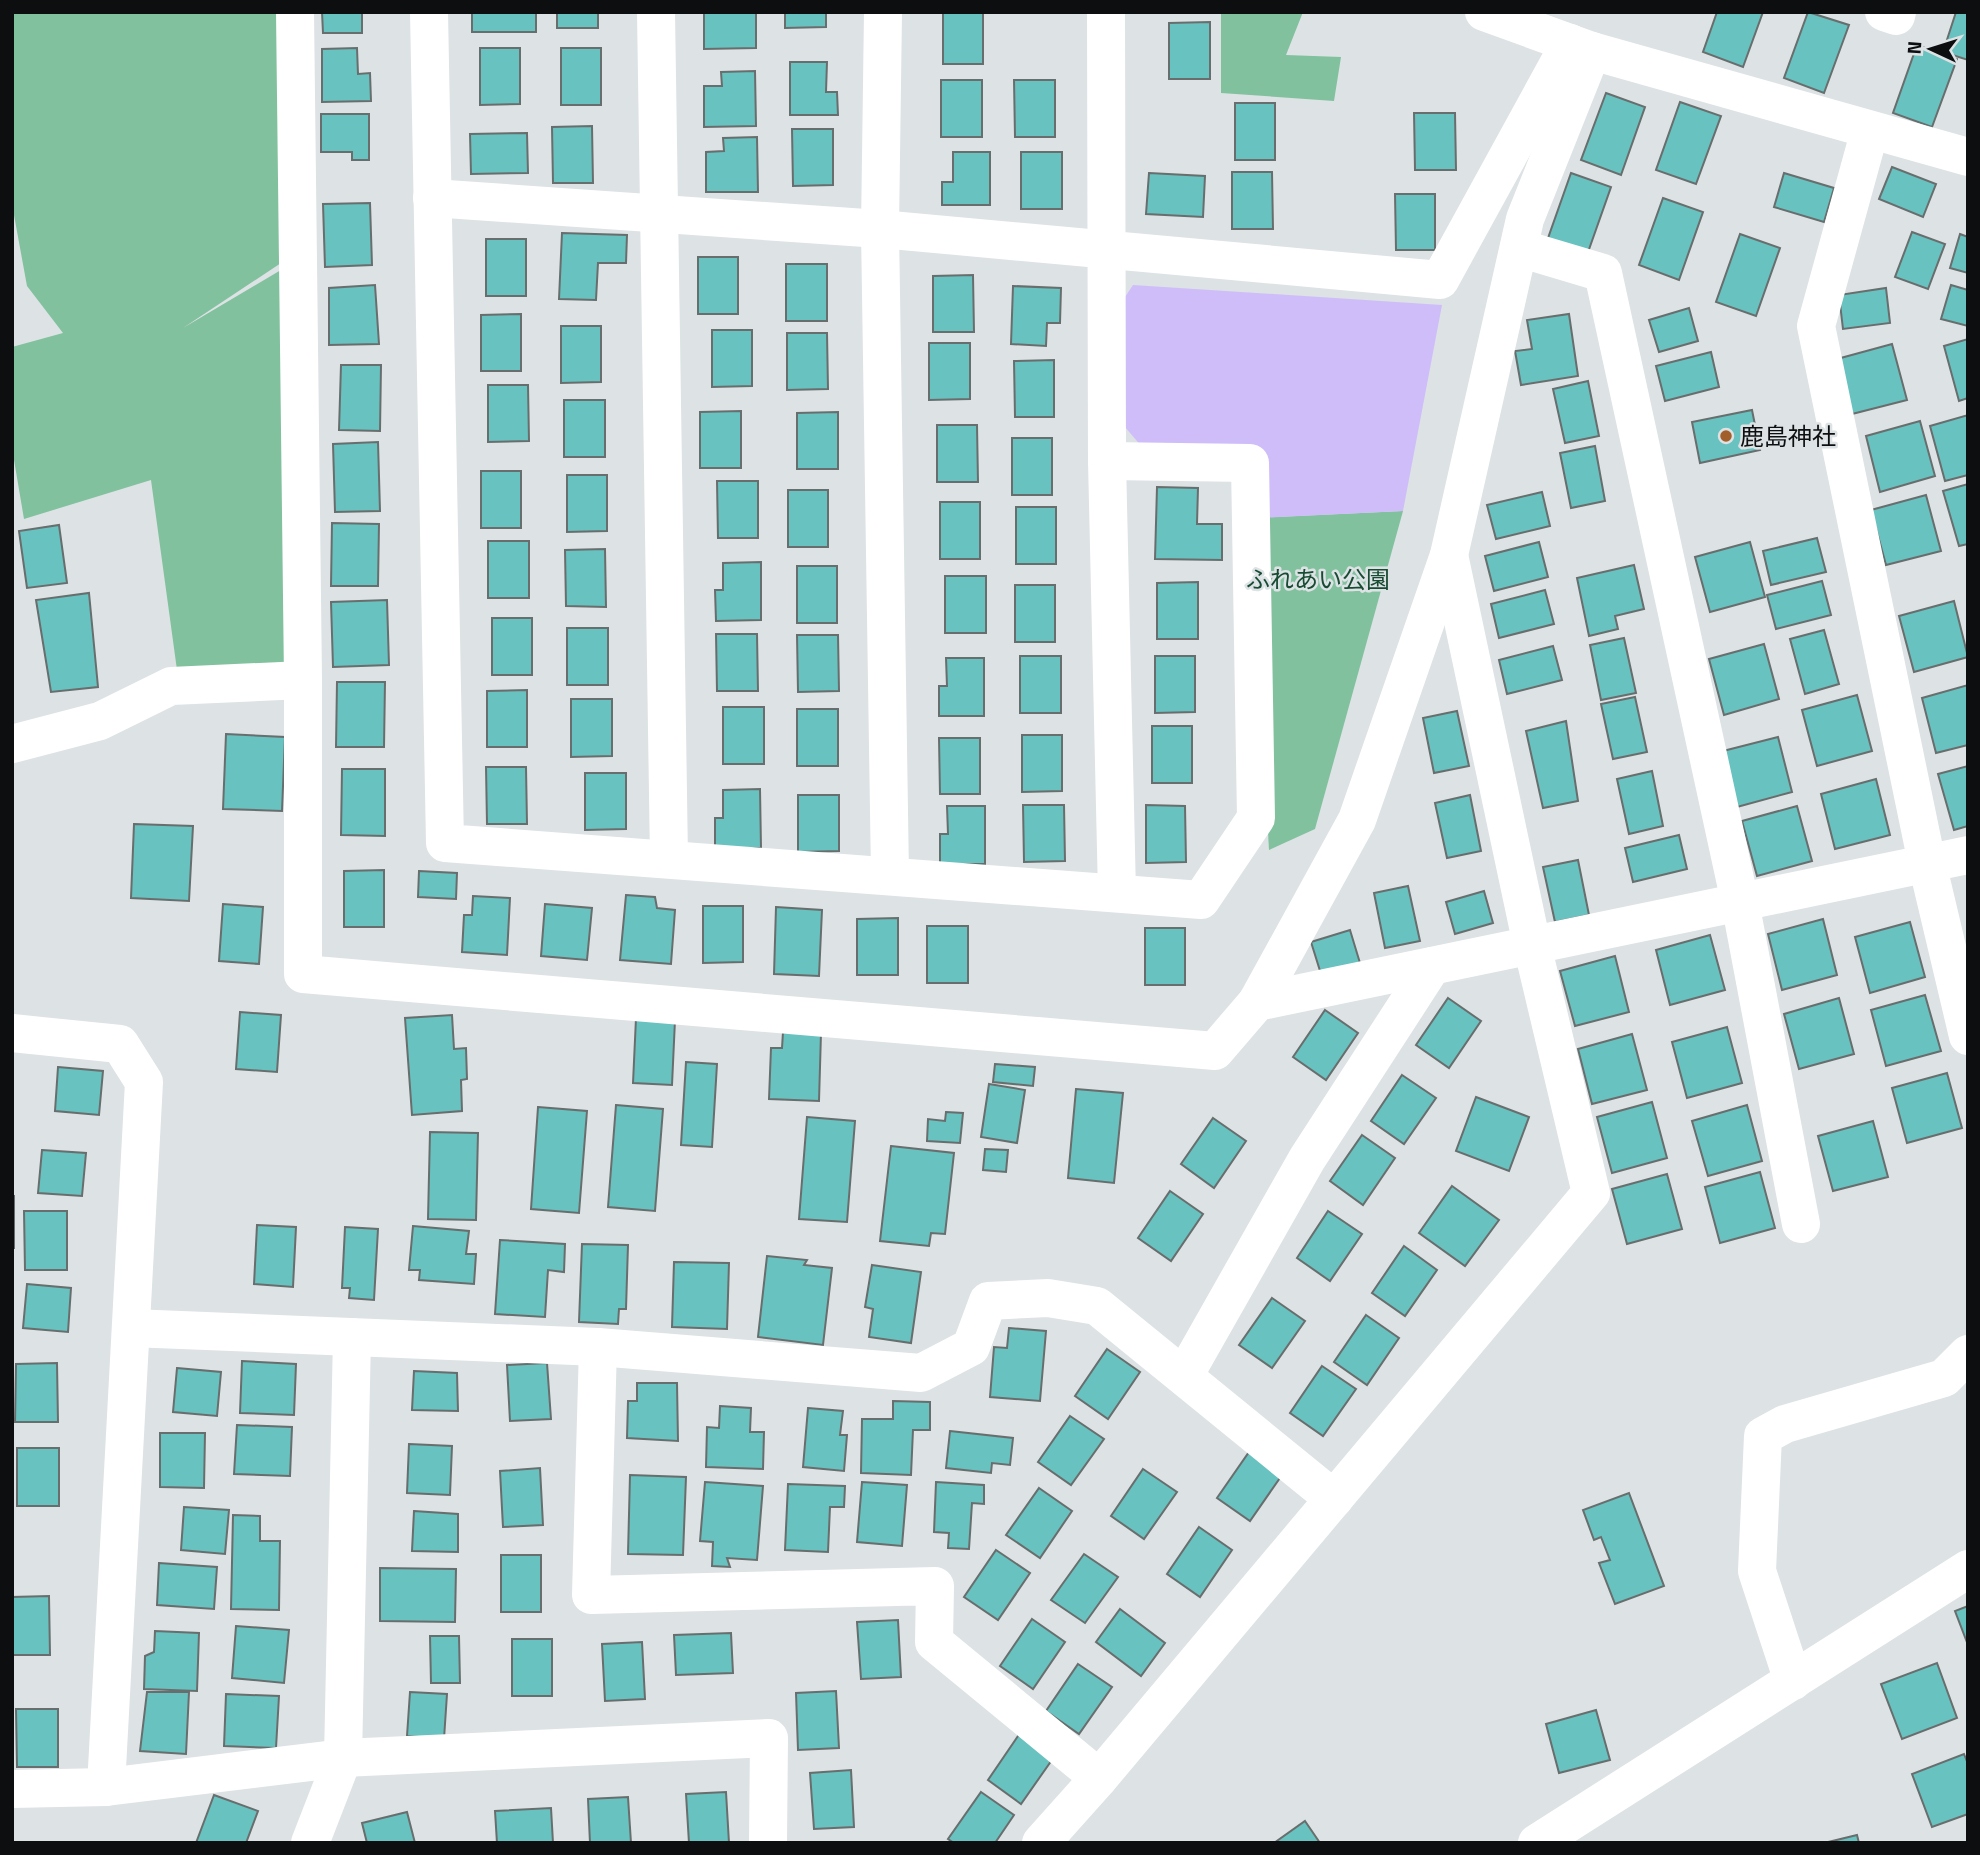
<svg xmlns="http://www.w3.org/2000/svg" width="1980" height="1855" font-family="'Titillium Web','Noto Sans JP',sans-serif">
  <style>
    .green { fill: #81c19e }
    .water { fill: #cfbdfa }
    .building { fill: #68c2c0; stroke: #686e6d; stroke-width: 2 }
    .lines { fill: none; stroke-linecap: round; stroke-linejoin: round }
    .minor { stroke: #fff; stroke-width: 38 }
    .poi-dot { fill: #a15f2c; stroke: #dde2e5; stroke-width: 2.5 }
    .labels { text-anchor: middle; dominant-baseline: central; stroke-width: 5; stroke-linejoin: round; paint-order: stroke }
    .poi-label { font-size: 24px; fill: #0c0e0f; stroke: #dde2e5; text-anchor: start }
    .park-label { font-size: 24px; fill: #174b32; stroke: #dde2e5 }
  </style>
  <rect width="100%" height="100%" fill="#dde2e5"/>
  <g class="green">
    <polygon points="12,12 282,12 287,259 183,328 286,267 287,681 177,670 151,480 24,519 12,448 12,347 63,333 27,286 12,204"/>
    <polygon points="1221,12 1303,12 1286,55 1341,57 1334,101 1221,93"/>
    <polygon points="1403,511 1315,829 1269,850 1251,518"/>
  </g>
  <polygon class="water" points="1133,285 1442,305 1403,511 1257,518 1255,451 1142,447 1125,427 1125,297"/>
  <g class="building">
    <polygon points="322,12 362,12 362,33 323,33"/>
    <rect x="472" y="12" width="64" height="20"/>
    <rect x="557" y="12" width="41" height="16"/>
    <polygon points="704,12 756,12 756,48 704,49"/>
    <polygon points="785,12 826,12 826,27 785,28"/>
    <rect x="943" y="12" width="40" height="52"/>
    <polygon points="1717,12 1763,12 1743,67 1703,52"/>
    <polygon points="1808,12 1849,25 1824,93 1784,78"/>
    <polygon points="1956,12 1968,12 1968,60 1943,52"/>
    <polygon points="1210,22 1210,79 1169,79 1169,23"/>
    <polygon points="1917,45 1957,59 1932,127 1893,113"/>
    <polygon points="357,48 358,74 370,73 371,101 322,102 322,49"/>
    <polygon points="480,48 520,48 520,104 480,105"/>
    <rect x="561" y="48" width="40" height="57"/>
    <polygon points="790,62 827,62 826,92 837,92 838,115 790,115"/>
    <polygon points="755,71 756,126 704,127 704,86 722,86 721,72"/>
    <rect x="941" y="80" width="41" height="57"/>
    <polygon points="1014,80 1055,80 1055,137 1015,137"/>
    <polygon points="1606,93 1645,107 1621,175 1581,160"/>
    <polygon points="1680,102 1721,116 1696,184 1656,170"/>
    <rect x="1235" y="103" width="40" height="57"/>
    <polygon points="1414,113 1455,113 1456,170 1415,170"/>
    <polygon points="321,114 369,114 369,160 352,160 352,152 321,152"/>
    <polygon points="592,126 593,183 553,183 552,127"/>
    <polygon points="792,129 833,129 833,185 793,186"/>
    <polygon points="527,133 528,173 471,174 470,134"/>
    <polygon points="757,137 758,192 706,192 706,152 724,151 723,138"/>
    <polygon points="953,152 990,152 990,205 942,205 942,182 953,182"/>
    <rect x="1021" y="152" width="41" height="57"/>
    <polygon points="1892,167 1936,184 1923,217 1879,199"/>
    <polygon points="1232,172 1272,172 1273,229 1232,229"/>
    <polygon points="1149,173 1205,176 1203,217 1146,214"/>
    <polygon points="1571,173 1611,187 1587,255 1547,241"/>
    <polygon points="1784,173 1834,188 1824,222 1774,207"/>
    <polygon points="1395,194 1435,194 1435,250 1396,250"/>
    <polygon points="1663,198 1703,212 1679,280 1639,265"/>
    <polygon points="370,203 372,265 325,267 323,204"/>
    <polygon points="1912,232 1945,244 1928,289 1895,277"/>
    <polygon points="562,233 627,235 626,263 598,263 596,300 559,299"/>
    <polygon points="1740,234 1780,248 1756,316 1716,302"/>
    <polygon points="1960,234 1968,237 1968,273 1950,268"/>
    <rect x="486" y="239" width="40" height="57"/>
    <rect x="698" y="257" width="40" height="57"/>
    <rect x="786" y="264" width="41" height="57"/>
    <polygon points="973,275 974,332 933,332 933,276"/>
    <polygon points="375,285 379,344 329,345 329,288"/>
    <polygon points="1951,285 1968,290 1968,326 1941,319"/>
    <polygon points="1013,286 1061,288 1060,323 1047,323 1046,346 1011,344"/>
    <polygon points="1886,288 1890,323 1843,329 1839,295"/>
    <polygon points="1689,308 1698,341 1659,352 1649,320"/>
    <polygon points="521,314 521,371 481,371 481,315"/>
    <polygon points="1569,314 1578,376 1521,385 1515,351 1532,349 1527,320"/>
    <polygon points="561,326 601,326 601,382 561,383"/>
    <polygon points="712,330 752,330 752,386 712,387"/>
    <polygon points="787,333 827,333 828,389 787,390"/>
    <polygon points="1968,339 1968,398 1959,401 1944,346"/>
    <polygon points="929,343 970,343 970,399 929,400"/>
    <polygon points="1892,344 1907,400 1852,414 1837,359"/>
    <polygon points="1711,352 1719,387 1665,401 1656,366"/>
    <polygon points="1054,360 1054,417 1015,417 1014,361"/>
    <polygon points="341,365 381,365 380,431 339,430"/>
    <polygon points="1588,381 1599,436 1565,443 1553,389"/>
    <polygon points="488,385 528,385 529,441 488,442"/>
    <rect x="564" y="400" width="41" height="57"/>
    <polygon points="1752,410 1760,450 1700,463 1692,422"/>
    <polygon points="741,411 741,468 700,468 700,412"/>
    <polygon points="838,412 838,469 797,469 797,413"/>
    <polygon points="1968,415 1968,475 1945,481 1930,426"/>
    <polygon points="1920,421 1935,476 1880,492 1866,436"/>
    <polygon points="937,425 977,425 978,482 937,482"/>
    <rect x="1012" y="438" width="40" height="57"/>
    <polygon points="378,442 380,511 335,512 333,444"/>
    <polygon points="1595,446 1605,501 1571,508 1560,453"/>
    <rect x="481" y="471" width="40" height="57"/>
    <polygon points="567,475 607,475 607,531 567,532"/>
    <polygon points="717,481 758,481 758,538 718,538"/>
    <polygon points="1968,484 1968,544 1959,546 1943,491"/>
    <polygon points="1157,487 1198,488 1197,524 1222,524 1222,560 1155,559"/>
    <rect x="788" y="490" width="40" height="57"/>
    <polygon points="1542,492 1550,526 1496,539 1487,505"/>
    <polygon points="1926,495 1941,551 1886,565 1871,510"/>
    <rect x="940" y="502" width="40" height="57"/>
    <rect x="1016" y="507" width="40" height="57"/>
    <polygon points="332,523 379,524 378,586 331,586"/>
    <polygon points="59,525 67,583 27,588 19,531"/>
    <polygon points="1817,538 1826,572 1771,585 1763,551"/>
    <rect x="488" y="541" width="41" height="57"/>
    <polygon points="1539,542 1548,577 1494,591 1485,556"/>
    <polygon points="1750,542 1765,597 1710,612 1695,557"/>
    <polygon points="605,549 606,607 566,606 565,550"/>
    <polygon points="761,562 761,620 716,621 715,590 723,590 723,563"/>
    <polygon points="1634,565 1644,609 1615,616 1618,629 1589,636 1577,578"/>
    <rect x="797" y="566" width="40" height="57"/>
    <rect x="945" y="576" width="41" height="57"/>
    <polygon points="1822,581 1831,615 1776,629 1767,595"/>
    <polygon points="1198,582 1198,639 1157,639 1157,583"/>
    <rect x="1015" y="585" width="40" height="57"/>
    <polygon points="1545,590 1554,624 1499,638 1491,604"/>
    <polygon points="89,593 98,687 51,692 36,600"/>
    <polygon points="387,600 389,665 333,667 331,602"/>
    <polygon points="1954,601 1968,657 1914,672 1899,616"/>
    <rect x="492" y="618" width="40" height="57"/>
    <rect x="567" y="628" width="41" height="57"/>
    <polygon points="1824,630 1839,684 1805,694 1790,639"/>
    <polygon points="716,634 757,634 758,691 717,691"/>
    <polygon points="797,635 838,635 839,691 798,692"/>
    <polygon points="1624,638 1636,693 1601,700 1590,645"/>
    <polygon points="1764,644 1779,699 1724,715 1709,659"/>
    <polygon points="1553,646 1562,680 1507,694 1499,660"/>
    <rect x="1020" y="656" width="41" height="57"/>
    <polygon points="1155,656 1195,656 1195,712 1155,713"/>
    <polygon points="946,658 984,658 984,716 939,716 939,686 947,686"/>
    <polygon points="337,682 385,682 384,747 336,747"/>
    <polygon points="1968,685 1968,745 1936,753 1922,698"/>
    <polygon points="527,690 527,747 487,747 487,691"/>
    <polygon points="1857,695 1872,751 1817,766 1802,710"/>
    <polygon points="1635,697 1647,752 1613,759 1601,704"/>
    <polygon points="571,699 612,699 612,756 571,757"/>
    <rect x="723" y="707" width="41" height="57"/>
    <rect x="797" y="709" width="41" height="57"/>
    <polygon points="1457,711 1469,766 1434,773 1423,718"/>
    <polygon points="1566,721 1578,801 1543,808 1526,731"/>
    <rect x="1152" y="726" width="40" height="57"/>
    <polygon points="226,734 285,737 282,811 223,809"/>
    <polygon points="1022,735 1062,735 1062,791 1022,792"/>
    <polygon points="1778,737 1792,792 1737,807 1723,751"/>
    <polygon points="939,738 980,738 980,794 940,794"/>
    <polygon points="1968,766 1968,826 1954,830 1938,774"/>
    <polygon points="486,767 526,767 527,824 487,824"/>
    <polygon points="342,769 385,769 385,836 341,835"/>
    <polygon points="1652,771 1663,826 1629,834 1617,779"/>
    <polygon points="585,773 626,773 626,829 585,830"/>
    <polygon points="1876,779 1890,835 1835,849 1821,794"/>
    <polygon points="760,789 761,848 715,848 715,818 723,818 723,790"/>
    <polygon points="798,795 839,795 839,851 798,852"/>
    <polygon points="1470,795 1481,851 1447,858 1435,803"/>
    <polygon points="1023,805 1064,805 1065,861 1024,862"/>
    <polygon points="1146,805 1185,806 1186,862 1146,863"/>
    <polygon points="947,806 985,806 985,864 940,864 940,834 948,834"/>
    <polygon points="1797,806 1812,861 1757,876 1742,821"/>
    <polygon points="134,824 193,826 189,901 131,898"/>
    <polygon points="1679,835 1687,869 1633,882 1625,848"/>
    <polygon points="1578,860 1589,915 1555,922 1543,867"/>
    <polygon points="384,870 384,927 344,927 344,871"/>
    <polygon points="419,871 457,873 456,899 418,897"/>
    <polygon points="1408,886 1420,941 1385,948 1374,893"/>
    <polygon points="1484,891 1493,923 1455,934 1446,902"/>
    <polygon points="626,895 655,897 657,908 675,910 671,964 620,960"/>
    <polygon points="473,896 510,898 507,955 462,952 464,915 472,915"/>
    <polygon points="223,904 263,907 259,964 219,961"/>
    <polygon points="545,904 592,908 587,960 541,956"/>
    <polygon points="703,906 743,906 743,962 703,963"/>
    <polygon points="776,907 822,910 819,976 774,974"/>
    <polygon points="898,918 898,975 857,975 857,919"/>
    <polygon points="1823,919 1837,975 1782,990 1768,934"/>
    <polygon points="1910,922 1925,977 1870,993 1855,937"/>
    <rect x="927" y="926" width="41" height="57"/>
    <rect x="1145" y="928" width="40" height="57"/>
    <polygon points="1350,930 1360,963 1321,974 1311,942"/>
    <polygon points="1710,935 1725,990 1670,1005 1656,950"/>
    <polygon points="1615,956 1629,1012 1575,1026 1560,971"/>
    <polygon points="1925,995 1941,1051 1886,1066 1871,1010"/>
    <polygon points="1448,998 1481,1021 1449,1068 1416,1045"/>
    <polygon points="1839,998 1854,1054 1799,1069 1784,1014"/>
    <polygon points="1325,1010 1358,1033 1326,1080 1293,1057"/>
    <polygon points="240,1012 281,1015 277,1072 236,1069"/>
    <polygon points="452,1015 454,1049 466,1048 467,1079 461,1080 462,1111 412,1115 405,1018"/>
    <polygon points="636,1018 675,1020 672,1085 633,1083"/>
    <polygon points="1727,1027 1742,1083 1687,1098 1672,1042"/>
    <polygon points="783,1032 821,1033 819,1101 769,1099 771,1048 782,1048"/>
    <polygon points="1632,1034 1647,1090 1592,1104 1578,1049"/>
    <polygon points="686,1062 717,1064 712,1147 681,1145"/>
    <polygon points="995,1064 1035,1067 1033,1086 993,1082"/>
    <polygon points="58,1067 103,1071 99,1115 55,1111"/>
    <polygon points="1947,1073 1962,1128 1907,1143 1892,1088"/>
    <polygon points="1402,1075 1436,1098 1404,1144 1371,1121"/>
    <polygon points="989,1084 1025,1090 1017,1143 981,1137"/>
    <polygon points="1076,1089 1123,1093 1114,1183 1068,1178"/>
    <polygon points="1476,1097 1529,1117 1509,1171 1456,1151"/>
    <polygon points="1652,1102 1667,1158 1612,1173 1597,1117"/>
    <polygon points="616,1105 663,1109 655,1211 608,1207"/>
    <polygon points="1747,1105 1762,1161 1708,1176 1692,1121"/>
    <polygon points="538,1107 587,1111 579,1213 531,1209"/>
    <polygon points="946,1112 963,1113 960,1143 927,1141 928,1119 945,1121"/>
    <polygon points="807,1117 855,1121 847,1222 799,1219"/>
    <polygon points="1213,1118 1246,1141 1214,1188 1181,1164"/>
    <polygon points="1873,1121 1888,1177 1833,1191 1818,1136"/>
    <polygon points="430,1132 478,1133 476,1220 428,1219"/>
    <polygon points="1362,1135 1395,1158 1363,1205 1330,1181"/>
    <polygon points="891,1146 954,1153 945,1234 931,1233 929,1246 880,1241"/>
    <polygon points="985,1149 1008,1150 1006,1172 983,1170"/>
    <polygon points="42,1150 86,1153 82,1196 38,1193"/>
    <polygon points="1760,1172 1775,1228 1720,1243 1705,1187"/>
    <polygon points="1667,1174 1682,1229 1627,1244 1612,1189"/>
    <polygon points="1452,1186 1499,1220 1465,1266 1419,1233"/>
    <polygon points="1170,1191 1203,1214 1171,1261 1138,1238"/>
    <rect x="12" y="1196" width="2" height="52"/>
    <polygon points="24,1211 67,1211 67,1270 25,1270"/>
    <polygon points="1328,1211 1362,1234 1330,1281 1297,1258"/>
    <polygon points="257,1225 296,1227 293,1287 254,1284"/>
    <polygon points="413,1226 469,1231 466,1254 476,1254 474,1284 419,1280 420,1270 409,1270"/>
    <polygon points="345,1227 378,1229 374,1300 349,1298 350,1288 342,1288"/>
    <polygon points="500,1240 565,1244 564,1272 548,1270 545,1317 495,1314"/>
    <polygon points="582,1244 628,1245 626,1309 619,1309 618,1324 579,1322"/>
    <polygon points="1404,1246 1437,1270 1405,1316 1372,1293"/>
    <polygon points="767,1256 807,1260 804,1265 832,1268 823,1345 758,1337"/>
    <polygon points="674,1262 729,1263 727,1329 672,1327"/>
    <polygon points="872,1265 921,1272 911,1343 869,1337 873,1309 865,1307"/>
    <polygon points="27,1284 71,1288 68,1332 23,1328"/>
    <polygon points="1272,1298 1305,1321 1272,1368 1239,1345"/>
    <polygon points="1366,1315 1399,1338 1367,1385 1334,1362"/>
    <polygon points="1009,1328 1046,1331 1040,1401 990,1397 994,1347 1007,1348"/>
    <polygon points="1107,1349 1140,1372 1108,1419 1075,1396"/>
    <polygon points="242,1361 296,1364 294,1415 240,1413"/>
    <polygon points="57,1363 58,1422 15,1422 16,1364"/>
    <polygon points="547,1363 551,1419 510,1421 507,1365"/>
    <polygon points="1322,1366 1356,1389 1323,1436 1290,1413"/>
    <polygon points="177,1368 221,1372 217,1416 173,1412"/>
    <polygon points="414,1371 457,1373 458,1411 412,1410"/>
    <polygon points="637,1383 677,1383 678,1441 627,1438 628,1401 637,1401"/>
    <polygon points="893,1401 930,1402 930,1430 913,1430 911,1475 861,1473 862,1419 893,1419"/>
    <polygon points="720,1406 751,1408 750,1432 764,1432 763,1469 706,1467 707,1427 719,1428"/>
    <polygon points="808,1408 843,1411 840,1435 847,1435 844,1471 803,1467"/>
    <polygon points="1070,1416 1104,1439 1071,1485 1038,1462"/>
    <polygon points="237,1425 292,1427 290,1476 234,1474"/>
    <polygon points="950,1431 1013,1438 1010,1465 992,1463 991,1473 946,1468"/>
    <polygon points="160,1433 205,1433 204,1488 160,1487"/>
    <polygon points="409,1444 452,1446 450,1495 407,1493"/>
    <rect x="17" y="1448" width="42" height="58"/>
    <polygon points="1249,1452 1282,1475 1250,1521 1217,1498"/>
    <polygon points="540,1468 543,1525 503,1527 500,1471"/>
    <polygon points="1143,1469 1177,1492 1144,1539 1111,1516"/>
    <polygon points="630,1475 686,1477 683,1555 628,1554"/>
    <polygon points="705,1482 763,1486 757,1560 727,1558 730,1567 712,1566 713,1542 700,1541"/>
    <polygon points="862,1482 907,1485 902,1546 857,1542"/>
    <polygon points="936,1482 984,1485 984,1504 972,1503 969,1549 948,1548 949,1533 934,1532"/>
    <polygon points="788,1484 845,1486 844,1507 830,1507 828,1552 785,1550"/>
    <polygon points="1039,1488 1072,1511 1040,1558 1006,1535"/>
    <polygon points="1629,1493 1664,1586 1615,1604 1599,1563 1610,1560 1601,1537 1594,1540 1583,1510"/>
    <polygon points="184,1507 229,1510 225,1554 181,1550"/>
    <polygon points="414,1511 458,1514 458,1552 412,1551"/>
    <polygon points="233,1515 260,1516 260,1541 280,1541 279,1610 231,1609"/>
    <polygon points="1199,1527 1232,1550 1200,1597 1167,1574"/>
    <polygon points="996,1550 1030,1573 998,1620 964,1597"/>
    <polygon points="1084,1554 1118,1577 1085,1623 1051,1600"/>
    <rect x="501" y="1555" width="40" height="57"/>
    <polygon points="159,1563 217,1567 214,1609 157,1605"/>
    <polygon points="380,1568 456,1569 455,1622 380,1621"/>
    <polygon points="49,1596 50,1655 12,1655 12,1597"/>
    <polygon points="1968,1606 1968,1645 1955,1611"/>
    <polygon points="1120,1609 1165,1643 1141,1676 1096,1642"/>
    <polygon points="1032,1619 1065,1642 1033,1689 1000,1666"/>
    <polygon points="898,1620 901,1677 861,1679 857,1622"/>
    <polygon points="236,1626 289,1630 284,1683 232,1678"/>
    <polygon points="155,1631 199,1633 197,1691 144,1689 145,1656 154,1652"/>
    <polygon points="731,1633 733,1673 676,1675 674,1635"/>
    <polygon points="430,1636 459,1636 460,1683 431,1683"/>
    <rect x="512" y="1639" width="40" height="57"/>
    <polygon points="642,1642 645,1699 605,1701 602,1644"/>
    <polygon points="1937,1663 1957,1718 1902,1739 1881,1684"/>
    <polygon points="1078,1664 1112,1687 1079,1734 1046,1711"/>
    <polygon points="836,1691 839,1748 798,1750 796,1693"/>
    <polygon points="147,1692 189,1692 186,1754 140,1751"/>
    <polygon points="410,1692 447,1694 444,1739 407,1736"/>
    <polygon points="226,1694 279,1696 276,1748 224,1746"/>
    <polygon points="16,1709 58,1709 58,1767 17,1767"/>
    <polygon points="1596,1710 1610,1760 1559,1773 1546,1724"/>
    <polygon points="1020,1733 1054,1757 1021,1804 988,1780"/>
    <polygon points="1964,1754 1968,1764 1968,1814 1932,1827 1912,1774"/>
    <polygon points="851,1770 854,1827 814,1829 810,1773"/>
    <polygon points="726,1792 729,1843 689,1843 686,1794"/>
    <polygon points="981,1792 1014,1815 995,1843 954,1843 948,1839"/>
    <polygon points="214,1795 258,1811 246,1843 196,1843"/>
    <polygon points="628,1797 631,1843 590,1843 588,1799"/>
    <polygon points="551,1808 553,1843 497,1843 495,1811"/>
    <polygon points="407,1812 415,1843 367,1843 362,1823"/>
    <polygon points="1305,1821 1320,1843 1274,1843"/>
    <polygon points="1857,1835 1859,1843 1824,1843"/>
  </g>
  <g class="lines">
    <g class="minor">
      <polyline points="295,12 303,680 303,974 1215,1051 1257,1002 1968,855"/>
      <polyline points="429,12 445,843 1201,900 1256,818 1250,463 1107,461"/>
      <polyline points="656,12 669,859"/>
      <polyline points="883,12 880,229 890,876"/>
      <polyline points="1106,12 1107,461 1117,893"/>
      <polyline points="1484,12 1592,51 1968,157"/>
      <polyline points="1884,12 1896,16 1897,12"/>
      <polyline points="1870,130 1816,326 1927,863 1968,1036"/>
      <polyline points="432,198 880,229 1440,280 1570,43"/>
      <polyline points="1519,248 1603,273 1740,902 1801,1224"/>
      <polyline points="12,744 100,721 171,686 303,680"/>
      <polyline points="1257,1002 1357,820 1449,555 1525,219 1592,51"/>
      <polyline points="12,1033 120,1044 144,1082 106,1787"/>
      <polyline points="131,1328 598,1347 921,1373 971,1347 988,1301 1048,1298 1097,1306 1334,1499"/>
      <polyline points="598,1347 591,1595 935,1586 934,1642 1099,1778"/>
      <polyline points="1184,1376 1307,1159 1432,966"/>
      <polyline points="1793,1681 1757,1571 1763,1436 1785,1424 1944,1378 1968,1354"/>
      <polyline points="12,1789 106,1787 343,1758 769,1738 768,1843"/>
      <polyline points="310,1843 343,1758 352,1337"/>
      <polyline points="1041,1843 1099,1778 1591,1193 1532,945 1449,555"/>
      <polyline points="1537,1843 1968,1569"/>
    </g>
  </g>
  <circle class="poi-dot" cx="1726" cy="436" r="7"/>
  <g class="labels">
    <g class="poi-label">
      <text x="1740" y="436">鹿島神社</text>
    </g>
    <g class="park-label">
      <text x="1318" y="579">ふれあい公園</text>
    </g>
  </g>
  <rect width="1980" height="1855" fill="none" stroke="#0c0e0f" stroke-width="28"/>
  <g transform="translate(1931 49) rotate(274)" stroke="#dde2e5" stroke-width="5" paint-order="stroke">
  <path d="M0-5L12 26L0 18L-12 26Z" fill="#0c0e0f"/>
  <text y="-10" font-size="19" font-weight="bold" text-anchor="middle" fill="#0c0e0f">N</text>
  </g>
</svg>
